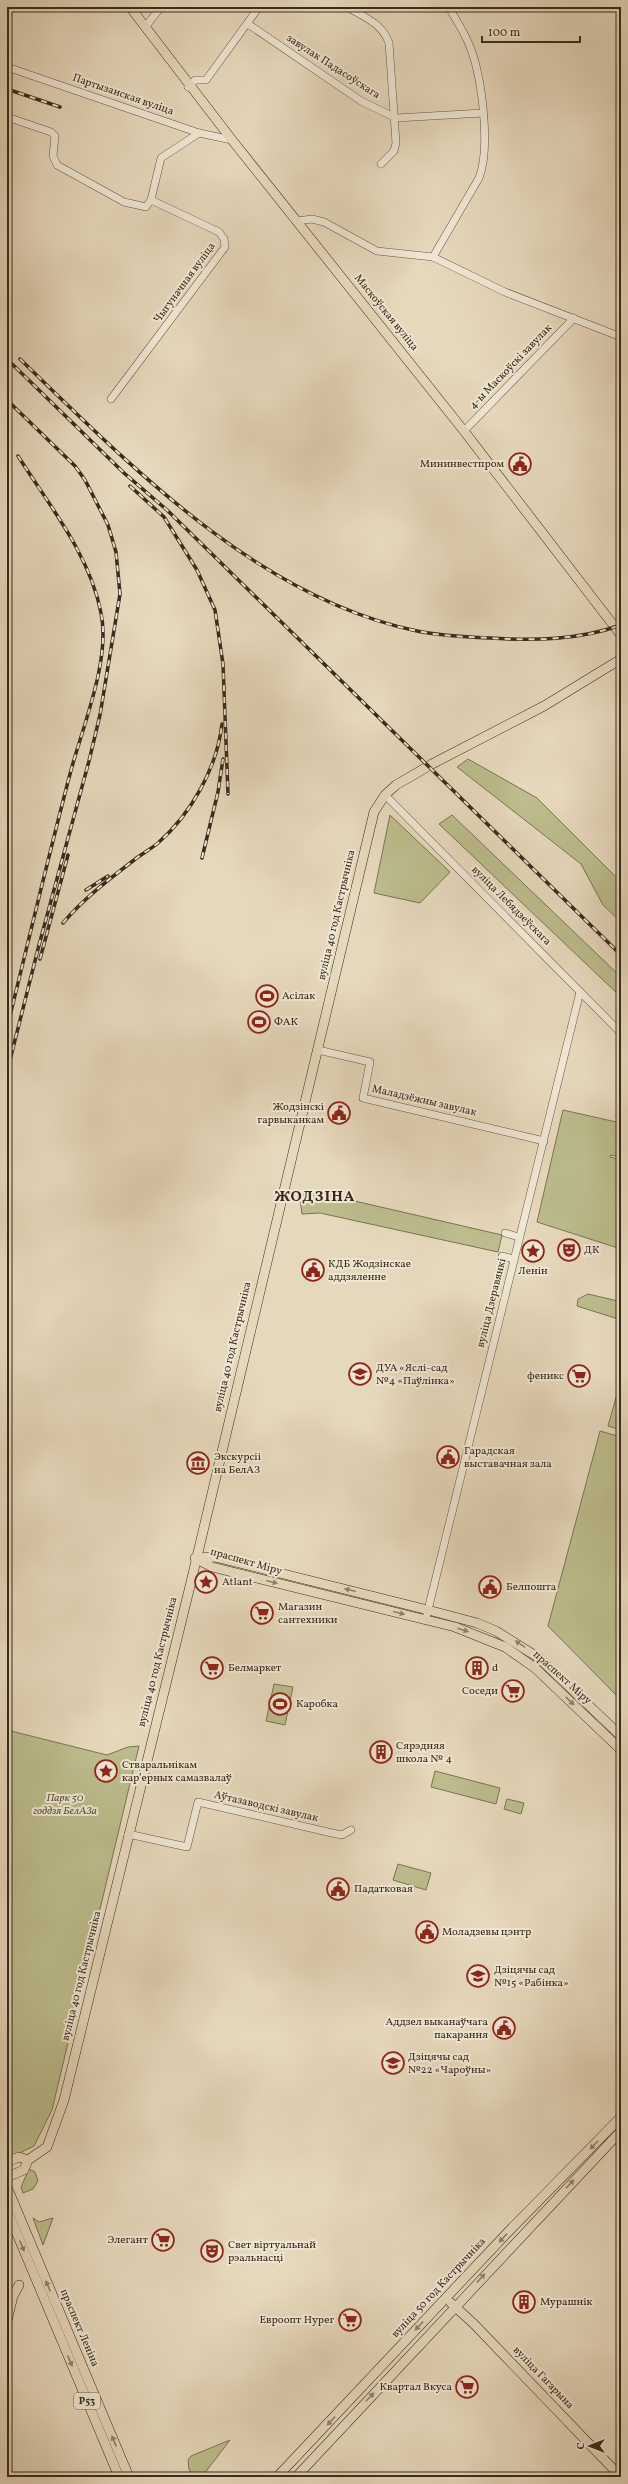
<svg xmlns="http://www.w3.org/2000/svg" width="628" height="2484" font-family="Vollkorn,serif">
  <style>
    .green { fill: #bcbc8c; stroke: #7a7454 }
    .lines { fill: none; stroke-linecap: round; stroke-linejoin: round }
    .minor-casing { stroke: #645643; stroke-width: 8 }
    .major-casing { stroke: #382b1b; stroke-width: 10 }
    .minor { stroke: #efe6d3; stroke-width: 7 }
    .major { stroke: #e6d8bc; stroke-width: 9 }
    .rail-casing { stroke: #382b1b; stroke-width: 3.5 }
    .rail { stroke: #efe6d3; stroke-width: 2; stroke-dasharray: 6; stroke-linecap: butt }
    .oneway { fill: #8f826c }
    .labels { text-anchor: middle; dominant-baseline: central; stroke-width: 4; stroke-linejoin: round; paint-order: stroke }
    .shield { fill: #efe6d3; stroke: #6f6352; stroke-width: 1 }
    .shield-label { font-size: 10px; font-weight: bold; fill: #382b1b }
    .street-label { font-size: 11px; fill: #382b1b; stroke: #efe6d3 }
    .poi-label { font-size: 11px; fill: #382b1b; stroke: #efe6d3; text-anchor: start }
    .park-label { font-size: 11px; font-style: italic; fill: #594f37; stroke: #efe6d3 }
    .district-label { font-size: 15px; font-weight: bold; letter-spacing: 1px; fill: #382b1b; stroke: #efe6d3 }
  </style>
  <rect width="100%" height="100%" fill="#e6d8bc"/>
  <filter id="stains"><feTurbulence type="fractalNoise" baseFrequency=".005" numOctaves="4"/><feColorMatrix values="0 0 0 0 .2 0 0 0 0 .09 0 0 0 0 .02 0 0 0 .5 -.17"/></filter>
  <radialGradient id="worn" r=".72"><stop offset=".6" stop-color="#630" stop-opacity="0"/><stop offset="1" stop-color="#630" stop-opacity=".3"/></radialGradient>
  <g class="green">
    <polygon points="468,759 537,798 621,882 621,922 603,905 581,864 457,767"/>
    <polygon points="390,815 450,872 420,903 374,893"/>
    <polygon points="452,815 621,977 621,997 439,824"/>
    <polygon points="563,1110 621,1123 621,1157 611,1155 610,1157 621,1160 621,1249 537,1222"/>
    <polygon points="307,1190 502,1235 498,1252 320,1213 302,1214 300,1199"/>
    <polygon points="588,1294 618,1301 621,1306 618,1319 577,1306 578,1299"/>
    <polygon points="621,1380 621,1430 608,1426"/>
    <polygon points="600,1431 621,1437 621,1700 548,1626"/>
    <polygon points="274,1684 293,1687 285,1725 266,1721"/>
    <polygon points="7,1730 107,1755 128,1747 139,1746 52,2110 34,2146 7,2159"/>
    <polygon points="435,1771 500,1788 496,1804 431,1787"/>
    <polygon points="507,1799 524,1803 521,1814 504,1809"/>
    <polygon points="398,1864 431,1873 426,1890 393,1880"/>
    <polygon points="29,2169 35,2172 38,2181 33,2189 23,2193 21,2187"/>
    <polygon points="33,2218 39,2222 53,2218 43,2245"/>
    <polygon points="230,2440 204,2474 194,2475 189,2470 188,2460 191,2456"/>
  </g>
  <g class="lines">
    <g class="minor-casing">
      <g id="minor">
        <path d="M 347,7 C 364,17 382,23 389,43 L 396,143 L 394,151 L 381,164"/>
        <polyline points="248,24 361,101 396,118 483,113"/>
        <polyline points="146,26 161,7"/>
        <polyline points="7,67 199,133 232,140"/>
        <polyline points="188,87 195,80 206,80 259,7"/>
        <polyline points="7,117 51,132 55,136 53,156 57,165 124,202 146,207 151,200"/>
        <polyline points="297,221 312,219 324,222 377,251 433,257 505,292 621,337"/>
        <path d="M 433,257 L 479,178 C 491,147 482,73 468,42 C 463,30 455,19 449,7"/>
        <polyline points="111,399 225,247 224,239 219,232 151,200 161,158 199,133"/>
        <polyline points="464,431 574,318"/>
        <polyline points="385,795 621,1033"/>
        <polyline points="318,1050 370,1062 363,1098 544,1141"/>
        <polyline points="505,1233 519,1237"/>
        <polyline points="502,1256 514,1259"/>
        <polyline points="427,1614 580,992"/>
        <polyline points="128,1834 187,1847 198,1802 332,1833 342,1835 351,1830"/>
      </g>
    </g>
    <g class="major-casing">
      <g id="major">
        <polyline points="130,7 232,140 464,431 621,635"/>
        <polyline points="195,1558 212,1567 455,1627 505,1647 535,1668 621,1750"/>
        <polyline points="197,1558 215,1557 428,1610 477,1623 496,1631 539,1658 621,1736"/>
        <polyline points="7,2162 19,2157 28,2160"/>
        <polyline points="7,2177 24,2170 28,2160 47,2147 64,2100 191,1582 374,812 385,795 396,785 432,764 544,706 621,659"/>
        <polyline points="7,2187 129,2477"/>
        <polyline points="7,2210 119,2477"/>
        <polyline points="451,2303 474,2324 621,2477"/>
        <polyline points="7,2321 13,2296 19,2285"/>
        <polyline points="277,2477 509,2231 621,2117"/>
        <polyline points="296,2477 621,2131"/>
      </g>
    </g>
    <use href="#minor" class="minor"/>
    <use href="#major" class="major"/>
    <g class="rail-casing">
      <g id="rail">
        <polyline points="7,89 60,107"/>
        <polyline points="7,359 124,473 167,510 621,955"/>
        <path d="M 20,359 C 132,467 258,598 417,631 C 441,636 466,637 490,638 C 534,641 579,640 621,625"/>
        <polyline points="7,400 75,466 85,480 108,525 116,552 120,594 100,715 89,761 39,945 7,1072"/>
        <polyline points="130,486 164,517 197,570 215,610 223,664 228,794"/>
        <polyline points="202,858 218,792 223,759"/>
        <polyline points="86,890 108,876"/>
        <path d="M 63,923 C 84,898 112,877 138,857 C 145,852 152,848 158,843 C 191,814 217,768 222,724"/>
        <polyline points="40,959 68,855"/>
        <path d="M 7,1028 C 28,943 48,858 70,774 C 82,728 111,660 101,613 C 90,555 49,505 18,456"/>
      </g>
    </g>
    <use href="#rail" class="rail"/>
  </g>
  <defs><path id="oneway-solid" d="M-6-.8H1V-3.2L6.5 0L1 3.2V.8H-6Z"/></defs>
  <g class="oneway">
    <use href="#oneway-solid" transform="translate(272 1582) rotate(14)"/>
    <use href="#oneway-solid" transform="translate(350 1590) rotate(-166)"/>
    <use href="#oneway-solid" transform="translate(399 1613) rotate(14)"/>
    <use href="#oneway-solid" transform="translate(463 1630) rotate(18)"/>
    <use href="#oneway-solid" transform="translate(520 1644) rotate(-146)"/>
    <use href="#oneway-solid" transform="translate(570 1701) rotate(44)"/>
    <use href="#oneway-solid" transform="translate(594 2145) rotate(134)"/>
    <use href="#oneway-solid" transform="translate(570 2184) rotate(-46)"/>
    <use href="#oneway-solid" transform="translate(503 2238) rotate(133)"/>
    <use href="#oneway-solid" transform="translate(22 2246) rotate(67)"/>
    <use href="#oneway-solid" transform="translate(481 2278) rotate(-47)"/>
    <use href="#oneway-solid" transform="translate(48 2286) rotate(-113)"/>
    <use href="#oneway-solid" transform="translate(419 2326) rotate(133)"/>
    <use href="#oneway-solid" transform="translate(70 2361) rotate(67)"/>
    <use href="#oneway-solid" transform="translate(370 2397) rotate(-46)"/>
    <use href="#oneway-solid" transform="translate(331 2421) rotate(133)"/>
    <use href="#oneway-solid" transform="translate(114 2441) rotate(-113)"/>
  </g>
  <defs>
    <g id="civic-ring" transform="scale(1.15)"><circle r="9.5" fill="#efe6d3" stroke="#8f2418" stroke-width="1.5"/><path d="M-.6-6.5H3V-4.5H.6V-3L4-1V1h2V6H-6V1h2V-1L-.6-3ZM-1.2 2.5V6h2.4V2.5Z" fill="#8f2418"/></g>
    <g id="stadium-ring" transform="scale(1.15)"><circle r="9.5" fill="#efe6d3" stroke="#8f2418" stroke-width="1.5"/><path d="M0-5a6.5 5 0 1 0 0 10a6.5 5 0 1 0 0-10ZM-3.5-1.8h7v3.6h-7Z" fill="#8f2418"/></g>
    <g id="theatre-ring" transform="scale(1.15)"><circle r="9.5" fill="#efe6d3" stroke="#8f2418" stroke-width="1.5"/><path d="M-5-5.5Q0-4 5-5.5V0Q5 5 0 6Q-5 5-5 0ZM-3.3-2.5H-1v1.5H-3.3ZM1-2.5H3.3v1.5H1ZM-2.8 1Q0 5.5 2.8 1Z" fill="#8f2418"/></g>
    <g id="sight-ring" transform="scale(1.15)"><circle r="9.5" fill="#efe6d3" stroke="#8f2418" stroke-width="1.5"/><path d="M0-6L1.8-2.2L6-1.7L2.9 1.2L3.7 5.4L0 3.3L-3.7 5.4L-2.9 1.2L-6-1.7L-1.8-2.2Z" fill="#8f2418"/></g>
    <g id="school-ring" transform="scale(1.15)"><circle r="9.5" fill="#efe6d3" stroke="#8f2418" stroke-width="1.5"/><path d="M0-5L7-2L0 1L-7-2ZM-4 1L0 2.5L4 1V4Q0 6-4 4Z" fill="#8f2418"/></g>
    <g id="supermarket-ring" transform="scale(1.15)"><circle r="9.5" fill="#efe6d3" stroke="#8f2418" stroke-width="1.5"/><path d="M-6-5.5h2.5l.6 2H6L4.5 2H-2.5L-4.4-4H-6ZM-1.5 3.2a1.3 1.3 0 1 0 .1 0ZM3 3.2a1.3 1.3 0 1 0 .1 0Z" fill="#8f2418"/></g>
    <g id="museum-ring" transform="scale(1.15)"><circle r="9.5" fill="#efe6d3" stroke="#8f2418" stroke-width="1.5"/><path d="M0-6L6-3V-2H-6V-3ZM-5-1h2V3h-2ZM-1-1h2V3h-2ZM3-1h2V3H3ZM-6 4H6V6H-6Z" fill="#8f2418"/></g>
    <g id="building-ring" transform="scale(1.15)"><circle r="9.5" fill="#efe6d3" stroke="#8f2418" stroke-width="1.5"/><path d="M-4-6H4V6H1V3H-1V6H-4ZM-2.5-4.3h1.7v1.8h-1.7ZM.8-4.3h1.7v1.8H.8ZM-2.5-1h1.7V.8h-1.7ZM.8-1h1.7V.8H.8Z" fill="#8f2418"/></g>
  </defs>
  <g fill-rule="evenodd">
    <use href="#civic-ring" x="520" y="464"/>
    <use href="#stadium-ring" x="267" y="996"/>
    <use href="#stadium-ring" x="259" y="1022"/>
    <use href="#civic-ring" x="339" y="1113"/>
    <use href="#theatre-ring" x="569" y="1250"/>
    <use href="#sight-ring" x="533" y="1251"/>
    <use href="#civic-ring" x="313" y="1270"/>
    <use href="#school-ring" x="360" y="1374"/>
    <use href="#supermarket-ring" x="579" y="1376"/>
    <use href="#civic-ring" x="448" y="1457"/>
    <use href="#museum-ring" x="198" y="1463"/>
    <use href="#sight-ring" x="206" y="1582"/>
    <use href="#civic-ring" x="490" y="1587"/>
    <use href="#supermarket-ring" x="262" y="1613"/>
    <use href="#supermarket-ring" x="212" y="1668"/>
    <use href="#building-ring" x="477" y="1668"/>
    <use href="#supermarket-ring" x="513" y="1691"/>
    <use href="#stadium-ring" x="280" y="1704"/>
    <use href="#building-ring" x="381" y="1752"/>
    <use href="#sight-ring" x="106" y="1771"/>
    <use href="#civic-ring" x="338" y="1889"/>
    <use href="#civic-ring" x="427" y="1932"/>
    <use href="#school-ring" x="478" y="1976"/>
    <use href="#civic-ring" x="504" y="2028"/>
    <use href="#school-ring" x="393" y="2063"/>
    <use href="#supermarket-ring" x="163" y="2240"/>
    <use href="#theatre-ring" x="212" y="2251"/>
    <use href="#building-ring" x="524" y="2302"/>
    <use href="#supermarket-ring" x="350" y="2320"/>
    <use href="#supermarket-ring" x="467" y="2387"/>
  </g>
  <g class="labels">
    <rect class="shield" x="74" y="2393" width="26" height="16" rx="3"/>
    <g class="shield-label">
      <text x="87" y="2401">Р53</text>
    </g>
    <g class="street-label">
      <text transform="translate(333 67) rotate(33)">завулак Падасоўскага</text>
      <text transform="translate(123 95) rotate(19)">Партызанская вуліца</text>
      <text transform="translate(185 283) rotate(-54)">Чыгуначная вуліца</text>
      <text transform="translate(386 313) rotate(51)">Маскоўская вуліца</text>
      <text transform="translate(511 367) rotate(-46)">4-ы Маскоўскі завулак</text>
      <text transform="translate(511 906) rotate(45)">вуліца Лебядзеўскага</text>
      <text transform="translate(337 915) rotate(-77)">вуліца 40 год Кастрычніка</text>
      <text transform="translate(424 1101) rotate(13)">Маладзёжны завулак</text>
      <text transform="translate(492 1303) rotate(-76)">вуліца Дзеравянкі</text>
      <text transform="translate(233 1347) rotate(-77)">вуліца 40 год Кастрычніка</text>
      <text transform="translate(246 1562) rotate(16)">праспект Міру</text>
      <text transform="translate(158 1662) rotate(-76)">вуліца 40 год Кастрычніка</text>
      <text transform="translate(562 1678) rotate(42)">праспект Міру</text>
      <text transform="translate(266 1807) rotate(13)">Аўтазаводскі завулак</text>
      <text transform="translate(82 1976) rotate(-76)">вуліца 40 год Кастрычніка</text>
      <text transform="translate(439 2288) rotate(-47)">вуліца 50 год Кастрычніка</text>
      <text transform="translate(79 2328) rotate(67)">праспект Леніна</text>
      <text transform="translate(543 2378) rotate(46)">вуліца Гагарына</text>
    </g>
    <g class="poi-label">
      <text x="504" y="464" text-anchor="end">Мининвестпром</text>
      <text x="282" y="996">Асілак</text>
      <text x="274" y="1022">ФАК</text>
      <text x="324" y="1107" text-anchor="end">Жодзінскі<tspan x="324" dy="13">гарвыканкам</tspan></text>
      <text x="584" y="1250">ДК</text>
      <text x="328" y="1264">КДБ Жодзінскае<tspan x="328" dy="13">аддзяленне</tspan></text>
      <text x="533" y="1271" text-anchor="middle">Ленін</text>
      <text x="376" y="1368">ДУА «Яслі-сад<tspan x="376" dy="13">№4 «Паўлінка»</tspan></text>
      <text x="564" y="1376" text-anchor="end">феникс</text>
      <text x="464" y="1451">Гарадская<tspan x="464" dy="13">выставачная зала</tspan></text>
      <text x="214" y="1457">Экскурсіі<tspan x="214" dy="13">на БелАЗ</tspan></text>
      <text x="222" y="1582">Atlant</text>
      <text x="506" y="1587">Белпошта</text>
      <text x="278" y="1607">Магазин<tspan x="278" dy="13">сантехники</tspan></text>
      <text x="228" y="1668">Белмаркет</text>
      <text x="492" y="1668">d</text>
      <text x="498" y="1691" text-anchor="end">Соседи</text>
      <text x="296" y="1704">Каробка</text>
      <text x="396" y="1746">Сярэдняя<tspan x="396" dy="13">школа № 4</tspan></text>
      <text x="122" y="1765">Стваральнікам<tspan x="122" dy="13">карʼерных самазвалаў</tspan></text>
      <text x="354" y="1889">Падатковая</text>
      <text x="442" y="1932">Моладзевы цэнтр</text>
      <text x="494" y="1970">Дзіцячы сад<tspan x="494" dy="13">№15 «Рабінка»</tspan></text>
      <text x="488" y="2022" text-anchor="end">Аддзел выканаўчага<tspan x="488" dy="13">пакарання</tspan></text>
      <text x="408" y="2057">Дзіцячы сад<tspan x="408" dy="13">№22 «Чароўны»</tspan></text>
      <text x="148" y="2240" text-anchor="end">Элегант</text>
      <text x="228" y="2245">Свет віртуальнай<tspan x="228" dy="13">рэальнасці</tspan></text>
      <text x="540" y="2302">Мурашнік</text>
      <text x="334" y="2320" text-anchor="end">Евроопт Hyper</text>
      <text x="452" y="2387" text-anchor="end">Квартал Вкуса</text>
    </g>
    <g class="park-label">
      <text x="65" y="1798">Парк 50<tspan x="65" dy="13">годдзя БелАЗа</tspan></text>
    </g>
    <g class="district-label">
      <text x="315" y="1197">ЖОДЗІНА</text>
    </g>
  </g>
  <rect width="628" height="2484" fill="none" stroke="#e6d8bc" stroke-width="24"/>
  <rect x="8" y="8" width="612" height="2468" fill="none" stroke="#382b1b" stroke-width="2"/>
  <rect x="12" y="12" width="604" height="2460" fill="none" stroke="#382b1b"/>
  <g transform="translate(590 2446) rotate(270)" stroke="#efe6d3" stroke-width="3" paint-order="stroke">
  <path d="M0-3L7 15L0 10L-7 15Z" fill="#382b1b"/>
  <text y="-6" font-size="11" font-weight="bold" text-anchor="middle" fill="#382b1b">С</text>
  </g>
  <path d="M482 36v6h98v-6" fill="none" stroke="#382b1b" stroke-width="2"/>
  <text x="488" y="36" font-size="12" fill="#382b1b" stroke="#efe6d3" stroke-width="3" paint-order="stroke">100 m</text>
  <rect width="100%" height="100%" filter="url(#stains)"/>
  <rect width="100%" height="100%" fill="url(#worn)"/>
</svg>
